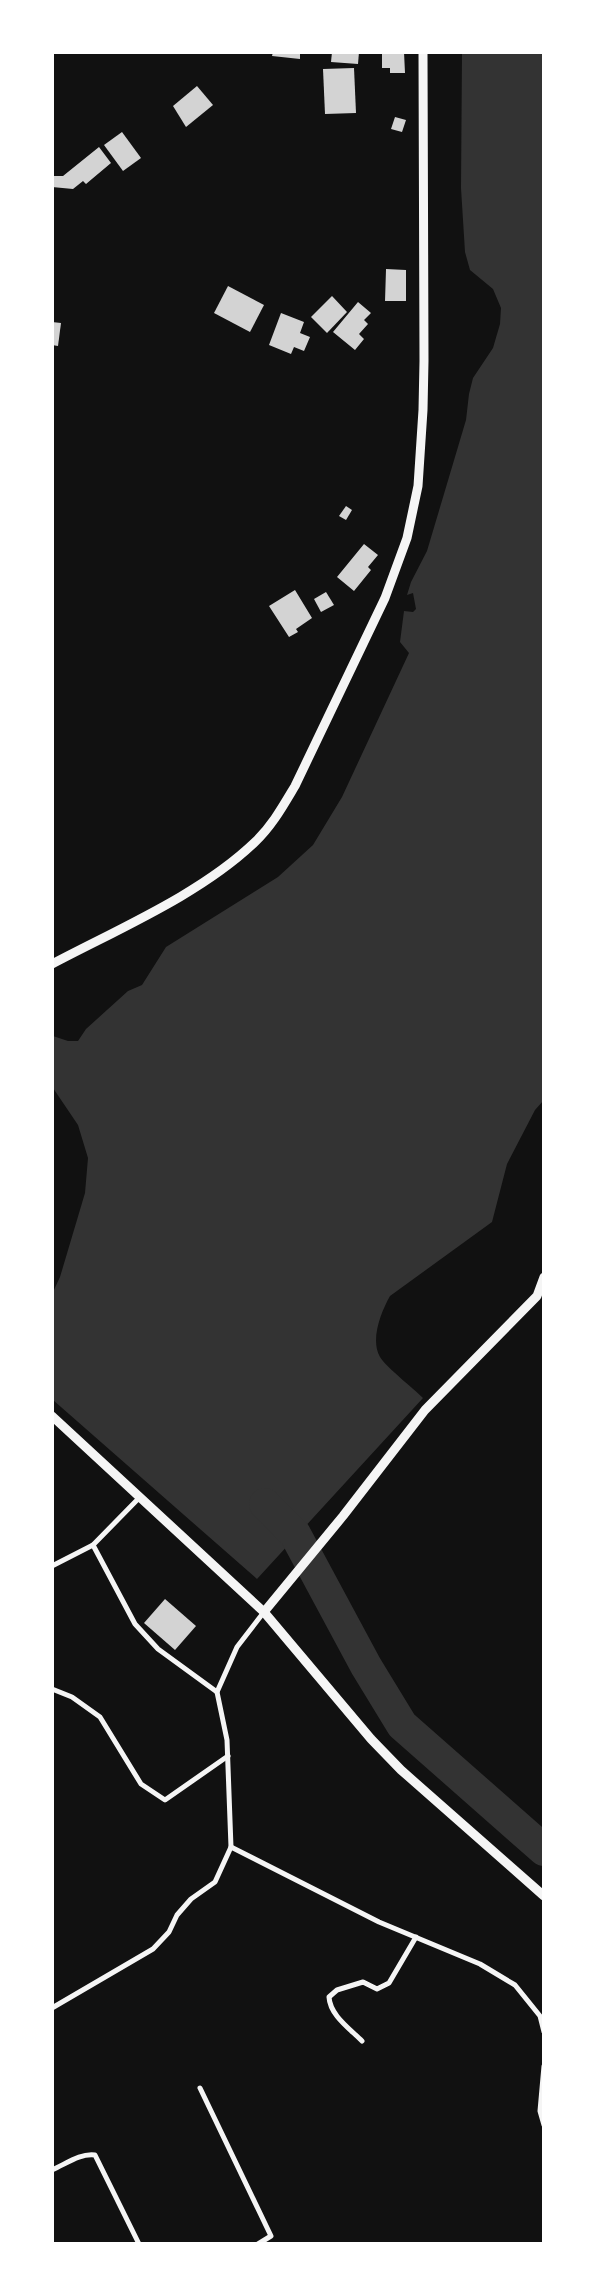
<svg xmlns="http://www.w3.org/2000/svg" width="596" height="2296" font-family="Barlow,sans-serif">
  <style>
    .water { fill: #333 }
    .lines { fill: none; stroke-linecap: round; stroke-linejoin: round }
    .river { stroke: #333; stroke-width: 32 }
    .building { fill: #d3d3d3 }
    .minor { stroke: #f5f5f5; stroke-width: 5 }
    .tertiary { stroke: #f5f5f5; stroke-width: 9 }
  </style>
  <rect width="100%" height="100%" fill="#111"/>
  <path class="water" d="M 462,53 L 543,53 L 543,1101 L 535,1110 L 507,1164 L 492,1222 L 390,1296 C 381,1312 370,1340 380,1357 C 386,1367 413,1388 423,1398 L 257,1579 L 53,1400 L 53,1292 L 60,1277 L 85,1193 L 88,1158 L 78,1125 L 53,1088 L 53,1036 L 68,1041 L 78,1041 L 86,1029 L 128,991 L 142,985 L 166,947 L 278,877 L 313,845 L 342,797 L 409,653 L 400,642 L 404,611 L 413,612 L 416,609 L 413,593 L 407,595 L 411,582 L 427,551 L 466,420 L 469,394 L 473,378 L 493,348 L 500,324 L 501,308 L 493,289 L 470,270 L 465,252 L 461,188 Z"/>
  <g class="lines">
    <polyline class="river" points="265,1504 295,1534 366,1666 402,1725 544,1850"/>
  </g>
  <g class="building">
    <polygon points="273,52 300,52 300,59 272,56"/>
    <polygon points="332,52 359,52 358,64 331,62"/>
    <polygon points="382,52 404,52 405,73 390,73 390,68 382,68"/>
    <polygon points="354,68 356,113 325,114 323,69"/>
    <polygon points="197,86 213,105 186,127 173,106"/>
    <polygon points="395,117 406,120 402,132 391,129"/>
    <polygon points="122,132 141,158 123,171 104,145"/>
    <polygon points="99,147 111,163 86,184 83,181 73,189 52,187 53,176 63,176"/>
    <polygon points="386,269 406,270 406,301 385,301"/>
    <polygon points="228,286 264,305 250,332 214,313"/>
    <polygon points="332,296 347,312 327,333 311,317"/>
    <polygon points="358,302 371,313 364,320 368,324 359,334 364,339 355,350 333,332"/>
    <polygon points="281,313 304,322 300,333 310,337 304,351 294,347 291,354 269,345"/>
    <polygon points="52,322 61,323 58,346 52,345"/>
    <polygon points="346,506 352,510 346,520 339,516"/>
    <polygon points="364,544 378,555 368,567 371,570 354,591 337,577"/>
    <polygon points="295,590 312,618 296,629 298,632 289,637 269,606"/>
    <polygon points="326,592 334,605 321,612 314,599"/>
    <polygon points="165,1599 196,1626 175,1650 144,1623"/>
  </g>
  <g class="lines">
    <g class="minor">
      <polyline points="93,1545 135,1624 158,1649 217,1692"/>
      <polyline points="52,1566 93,1545 140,1497"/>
      <polyline points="52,1689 72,1697 100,1717 141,1784 165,1800 228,1756"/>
      <polyline points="231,1847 379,1922 480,1964 515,1985 540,2016 544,2032"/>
      <polyline points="52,2008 153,1949 169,1932 177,1915 191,1899 215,1882 231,1847 227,1740 217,1692 237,1647 264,1612"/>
      <path d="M 362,2041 C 349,2028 330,2015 329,1997 L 337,1990 L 363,1982 L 377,1989 L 389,1983 L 416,1937"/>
      <polyline points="544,2066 540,2111 544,2125"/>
      <polyline points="200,2088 271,2236 258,2244"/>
      <path d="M 52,2170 C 66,2164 80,2153 95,2155 L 139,2244"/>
    </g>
    <g class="tertiary">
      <path d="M 52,964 C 118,929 201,894 255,842 C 272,826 283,806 295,786 L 385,598 L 407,538 L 418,486 L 423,410 L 424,361 L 423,52"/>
      <polyline points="52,1416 264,1612 371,1739 401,1770 544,1896"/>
      <polyline points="264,1612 343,1516 425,1410 537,1296 544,1277"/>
    </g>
  </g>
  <rect width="596" height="2296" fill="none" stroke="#ffffff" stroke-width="108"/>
</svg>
